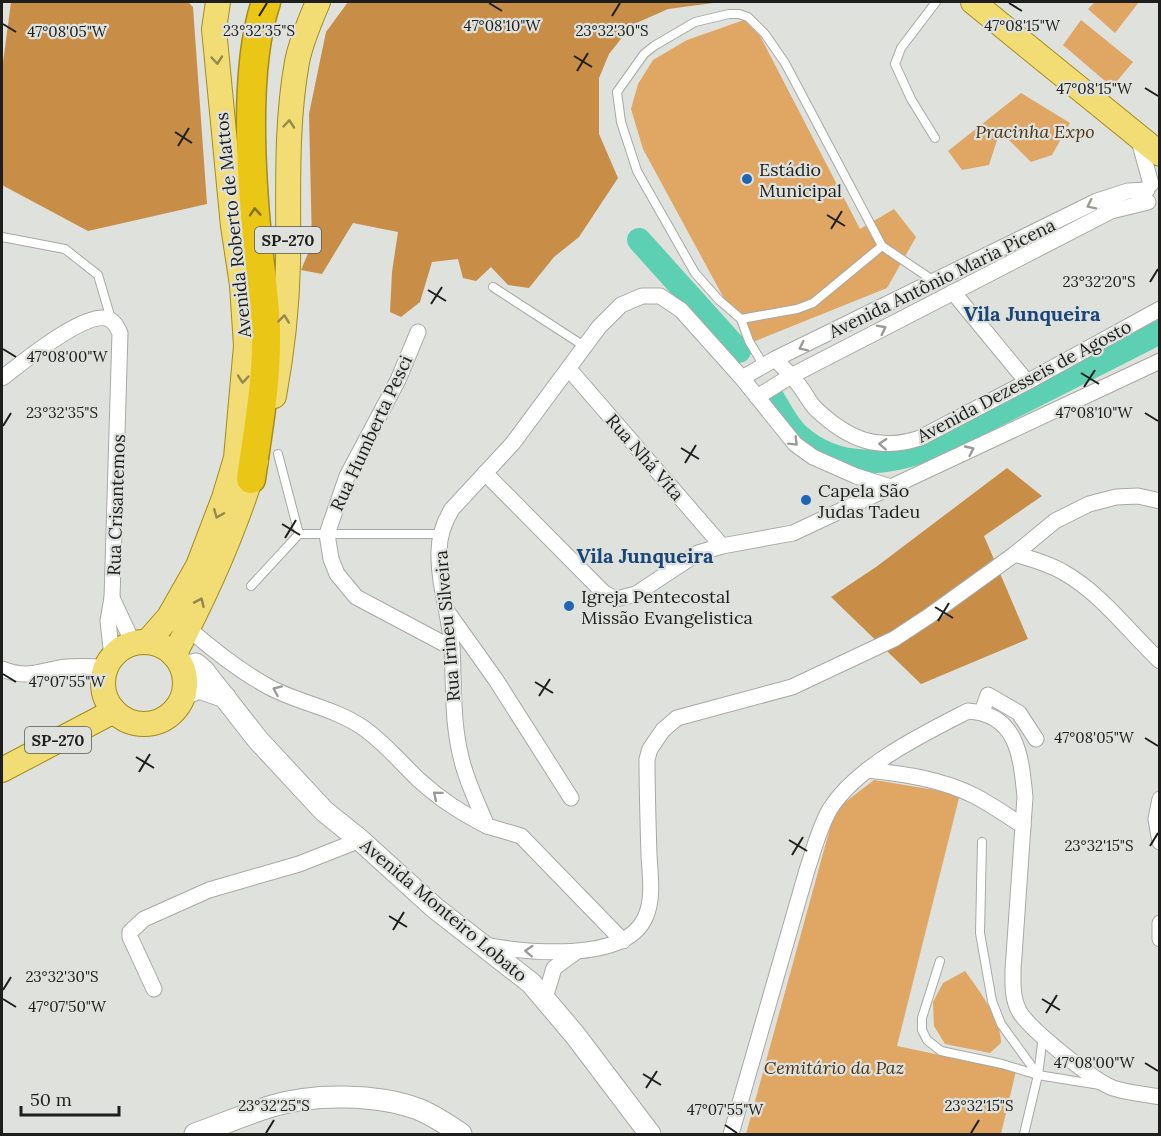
<svg xmlns="http://www.w3.org/2000/svg" width="1161" height="1136" font-family="Lora,serif">
  <style>
    .green { fill: #dfa664 }
    .forest { fill: #c88d47 }
    .lines { fill: none; stroke-linecap: round; stroke-linejoin: round }
    .river { stroke: #5dd0b4; stroke-width: 24 }
    .lane-casing { stroke: #a7a9a4; stroke-width: 10 }
    .street-casing { stroke: #a7a9a4; stroke-width: 17 }
    .secondary-casing { stroke: #a7a9a4; stroke-width: 23 }
    .primary-casing { stroke: #a38c19; stroke-width: 26 }
    .highway-casing { stroke: #a38c19; stroke-width: 31 }
    .lane { stroke: #fff; stroke-width: 8 }
    .street { stroke: #fff; stroke-width: 15 }
    .secondary { stroke: #fff; stroke-width: 21 }
    .primary { stroke: #f2dd74; stroke-width: 24 }
    .highway { stroke: #eac617; stroke-width: 28 }
    .oneway { stroke: #93884d }
    .oneway2 { stroke: #9a9a99 }
    .oneway3 { stroke: #84721a }
    .ticks { fill: none; stroke: #1e1f1d; stroke-width: 2 }
    .poi-dot { fill: #1e65b5; stroke: #dfe1dc; stroke-width: 2 }
    .labels { text-anchor: middle; dominant-baseline: central; stroke-width: 4.5; stroke-linejoin: round; paint-order: stroke }
    .shield { fill: #dfe1dc; stroke: #585956; stroke-width: 1.5 }
    .shield-label { font-size: 16px; font-weight: bold; fill: #1e1f1d }
    .park-label { font-size: 18px; font-style: italic; fill: #4c3315; stroke: #dfe1dc }
    .poi-label { font-size: 18px; fill: #1e1f1d; stroke: #dfe1dc; text-anchor: start }
    .street-label { font-size: 18px; fill: #1e1f1d; stroke: #dfe1dc }
    .neighbourhood-label { font-size: 20px; font-weight: bold; fill: #194579; stroke: #dfe1dc }
    .ticks-label { font-size: 15px; text-anchor: middle; fill: #1e1f1d; stroke: #dfe1dc; stroke-width: 4.5; stroke-linejoin: round; paint-order: stroke }
  </style>
  <rect width="100%" height="100%" fill="#dfe1dc"/>
  <g class="green">
    <polygon points="1095,2 1139,2 1115,33 1088,9"/>
    <polygon points="744,20 760,36 860,229 894,209 916,237 887,288 753,342 733,315 643,149 631,109 638,84 653,60 687,40"/>
    <polygon points="1081,20 1133,62 1112,87 1063,45"/>
    <polygon points="1021,93 1070,123 1052,155 1031,162 1000,131 989,165 962,170 948,151"/>
    <polygon points="874,780 960,794 897,1046 1016,1071 1001,1134 746,1134 835,810"/>
    <path d="M 965,971 C 979,990 1001,1020 1001,1043 L 990,1053 L 945,1044 L 934,1026 L 933,1002 L 943,983 Z"/>
  </g>
  <g class="forest">
    <polygon points="11,2 188,2 193,7 207,204 88,231 2,185 2,70"/>
    <polygon points="348,2 721,2 668,9 632,25 609,54 599,78 599,134 618,178 579,237 554,257 529,288 508,285 491,267 476,281 463,278 458,259 432,262 420,302 401,317 390,312 392,272 398,232 353,223 322,274 301,270 312,244 309,114 326,32"/>
    <polygon points="1007,468 1042,496 984,536 1028,639 921,684 831,597 876,567"/>
  </g>
  <g class="lines">
    <g class="river">
      <polyline points="639,240 739,351"/>
      <path d="M 770,394 C 779,407 787,426 799,436 C 839,471 887,465 933,447 L 1160,332"/>
    </g>
    <g class="lane-casing">
      <g id="lane">
        <polyline points="935,138 911,99 895,64 901,48 936,2"/>
        <polyline points="2,237 65,249 98,275 111,319"/>
        <polyline points="493,287 584,346"/>
        <polyline points="741,319 797,309 813,303 882,246"/>
        <polyline points="764,366 749,341 741,319 719,300 695,273 637,171 621,122 617,92 644,54 654,46 695,22 729,14 739,14 748,17 765,34 785,63 882,246 934,281"/>
        <polyline points="278,454 299,534"/>
        <polyline points="299,534 442,534"/>
        <polyline points="251,586 299,534"/>
        <polyline points="982,842 980,933 992,1001 1001,1024 1038,1075 1100,1085"/>
        <polyline points="940,961 922,1018 922,1030 927,1040 941,1051 1002,1064 1038,1075"/>
        <polyline points="1024,1134 1038,1075 1043,1036"/>
      </g>
    </g>
    <g class="street-casing">
      <g id="street">
        <polyline points="1138,137 1151,184"/>
        <polyline points="953,292 1027,382"/>
        <polyline points="418,332 398,380 347,476 327,534 331,559 337,574 356,597 452,648"/>
        <path d="M 775,359 C 783,367 791,375 798,384 C 805,392 809,403 817,410 C 848,439 878,452 920,438 L 1027,382 L 1160,309"/>
        <polyline points="569,369 722,546"/>
        <path d="M 2,378 C 21,364 86,309 109,319 C 115,322 117,327 120,333 L 112,598 L 108,621 L 112,657"/>
        <polyline points="742,378 775,359 1097,201 1128,191 1147,190"/>
        <polyline points="757,397 791,376 1111,211 1148,202"/>
        <polyline points="485,473 604,593 616,599 636,594 698,553 722,546 793,533 891,487"/>
        <path d="M 1015,554 C 1031,559 1048,563 1063,572 C 1102,594 1128,631 1160,661"/>
        <polyline points="112,598 133,643"/>
        <polyline points="449,614 496,680 571,798"/>
        <path d="M 188,628 C 213,650 240,671 269,687 C 299,703 334,708 362,727 C 384,742 400,762 419,780 C 441,800 460,812 487,826"/>
        <path d="M 2,669 C 30,680 40,670 67,667 C 80,666 93,667 106,667"/>
        <polyline points="982,712 988,695 1019,713 1036,739"/>
        <path d="M 867,770 C 905,774 941,779 975,796 C 992,805 1008,816 1023,826"/>
        <polyline points="1160,799 1156,819 1160,842"/>
        <polyline points="1160,923 1160,939"/>
        <path d="M 623,941 L 521,836 L 487,826 C 478,804 466,781 461,757 C 452,722 454,684 452,648 C 450,616 438,584 439,552 C 439,537 444,522 452,509 L 513,443 L 599,327 L 621,305 L 642,296 L 660,296 L 681,310 L 742,378 L 795,444 L 813,457 L 856,476 L 891,487 L 1160,361"/>
        <path d="M 483,945 C 524,952 624,964 645,918 C 654,899 650,874 649,855 C 648,823 647,791 647,759 L 650,749 L 663,730 L 677,718 L 792,687 L 894,639 L 929,616 L 1015,554 L 1055,521 L 1089,504 L 1116,497 L 1138,496 L 1160,501"/>
        <polyline points="154,989 130,937 130,932 144,919 209,890 299,864 360,840"/>
        <polyline points="545,998 554,968 576,952"/>
        <path d="M 731,1134 L 807,870 C 814,849 819,828 830,809 C 857,766 923,734 968,711 C 1018,714 1021,757 1025,797 L 1013,970 C 1013,984 1012,998 1019,1011 C 1029,1029 1094,1081 1113,1088 C 1128,1093 1145,1094 1160,1097"/>
      </g>
    </g>
    <g class="secondary-casing">
      <g id="secondary">
        <polyline points="182,667 196,664 204,671 258,740 324,811 360,840 435,908 531,983 575,1035 650,1134"/>
        <polyline points="183,695 199,688 225,697"/>
        <path d="M 195,1134 C 221,1125 246,1114 272,1106 C 314,1093 377,1094 418,1109 C 433,1115 448,1125 461,1134"/>
      </g>
    </g>
    <g class="primary-casing">
      <g id="primary">
        <polyline points="973,2 1160,154"/>
        <path d="M 274,396 C 282,353 287,308 288,264 C 289,196 285,129 297,62 C 301,41 310,21 318,2"/>
        <polyline points="147,642 169,617 198,566 224,498 236,458 246,346 242,285 233,226 214,29 218,2"/>
        <circle cx="144" cy="683" r="41"/>
        <path d="M 174,655 C 207,593 236,528 256,461"/>
        <polyline points="2,770 114,711"/>
      </g>
    </g>
    <g class="highway-casing">
      <path id="highway" d="M 251,479 C 257,434 266,388 266,342 C 267,311 261,278 258,247 C 251,178 244,67 266,2"/>
    </g>
    <use href="#lane" class="lane"/>
    <use href="#street" class="street"/>
    <use href="#secondary" class="secondary"/>
    <use href="#primary" class="primary"/>
    <use href="#highway" class="highway"/>
  </g>
  <defs><path id="oneway-chevron" d="M-2-3.5L2.5 0L-2 3.5" fill="none" stroke-width="1.6" stroke-linecap="round" stroke-linejoin="round" transform="scale(1.5)"/></defs>
  <g class="oneway">
    <use href="#oneway-chevron" transform="translate(217 60) rotate(85)"/>
    <use href="#oneway-chevron" transform="translate(289 124) rotate(-85)"/>
    <use href="#oneway-chevron" transform="translate(284 319) rotate(-84)"/>
    <use href="#oneway-chevron" transform="translate(243 379) rotate(95)"/>
    <use href="#oneway-chevron" transform="translate(218 514) rotate(112)"/>
    <use href="#oneway-chevron" transform="translate(200 602) rotate(-66)"/>
  </g>
  <g class="oneway2">
    <use href="#oneway-chevron" transform="translate(1091 205) rotate(154)"/>
    <use href="#oneway-chevron" transform="translate(882 329) rotate(-27)"/>
    <use href="#oneway-chevron" transform="translate(803 347) rotate(154)"/>
    <use href="#oneway-chevron" transform="translate(794 442) rotate(45)"/>
    <use href="#oneway-chevron" transform="translate(883 444) rotate(-177)"/>
    <use href="#oneway-chevron" transform="translate(970 450) rotate(-25)"/>
    <use href="#oneway-chevron" transform="translate(277 690) rotate(-156)"/>
    <use href="#oneway-chevron" transform="translate(437 795) rotate(-140)"/>
    <use href="#oneway-chevron" transform="translate(529 951) rotate(-177)"/>
  </g>
  <use class="oneway3" href="#oneway-chevron" transform="translate(255 212) rotate(-94)"/>
  <path class="ticks" d="M 489,3 L 502,11M 1009,3 L 1022,11M 259,16 L 267,3M 612,16 L 620,3M 3,24 L 16,32M 574,56 L 592,67M 577,71 L 588,53M 1145,88 L 1158,96M 175,132 L 192,143M 178,146 L 189,128M 827,215 L 845,226M 831,229 L 842,211M 1150,282 L 1158,269M 428,290 L 446,301M 431,304 L 442,287M 3,349 L 16,357M 1081,373 L 1099,384M 1084,387 L 1095,370M 1145,413 L 1158,421M 3,426 L 11,413M 681,448 L 699,459M 685,463 L 696,445M 282,524 L 300,535M 285,538 L 296,520M 935,607 L 953,618M 938,621 L 949,603M 3,674 L 16,682M 535,682 L 553,693M 539,696 L 550,679M 1145,738 L 1158,746M 136,757 L 154,768M 139,772 L 150,754M 789,840 L 807,851M 1150,846 L 1158,833M 792,855 L 803,837M 389,916 L 407,927M 393,930 L 404,912M 3,990 L 11,977M 3,999 L 16,1007M 1042,999 L 1060,1010M 1046,1013 L 1057,995M 1145,1063 L 1158,1071M 643,1074 L 661,1085M 646,1088 L 657,1071M 725,1125 L 737,1133M 266,1133 L 274,1120M 971,1133 L 979,1120"/>
  <g class="poi-dot">
    <circle cx="747" cy="179" r="6"/>
    <circle cx="806" cy="500" r="6"/>
    <circle cx="569" cy="606" r="6"/>
  </g>
  <g class="labels">
    <g class="shield">
      <rect x="255" y="227" width="66" height="26" rx="4.5"/>
      <rect x="25" y="727" width="66" height="26" rx="4.5"/>
    </g>
    <g class="shield-label">
      <text x="288" y="240">SP-270</text>
      <text x="58" y="740">SP-270</text>
    </g>
    <g class="park-label">
      <text x="1035" y="131">Pracinha Expo</text>
      <text x="834" y="1067">Cemitário da Paz</text>
    </g>
    <g class="poi-label">
      <text x="759" y="169">Estádio<tspan x="759" dy="21">Municipal</tspan></text>
      <text x="818" y="490">Capela São<tspan x="818" dy="21">Judas Tadeu</tspan></text>
      <text x="581" y="596">Igreja Pentecostal<tspan x="581" dy="21">Missão Evangelistica</tspan></text>
    </g>
    <g class="street-label">
      <text transform="translate(233 225) rotate(-96)">Avenida Roberto de Mattos</text>
      <text transform="translate(942 278) rotate(-26)">Avenida Antônio Maria Picena</text>
      <text transform="translate(1024 381) rotate(-28)">Avenida Dezesseis de Agosto</text>
      <text transform="translate(371 433) rotate(-65)">Rua Humberta Pesci</text>
      <text transform="translate(645 457) rotate(49)">Rua Nhá Vita</text>
      <text transform="translate(116 505) rotate(-88)">Rua Crisantemos</text>
      <text transform="translate(447 626) rotate(-95)">Rua Irineu Silveira</text>
      <text transform="translate(444 910) rotate(40)">Avenida Monteiro Lobato</text>
    </g>
    <g class="neighbourhood-label">
      <text x="1032" y="313">Vila Junqueira</text>
      <text x="645" y="555">Vila Junqueira</text>
    </g>
  </g>
  <g class="ticks-label">
    <text x="502" y="31">47°08'10"W</text>
    <text x="1022" y="31">47°08'15"W</text>
    <text x="259" y="36">23°32'35"S</text>
    <text x="612" y="36">23°32'30"S</text>
    <text x="67" y="37">47°08'05"W</text>
    <text x="1094" y="94">47°08'15"W</text>
    <text x="1099" y="287">23°32'20"S</text>
    <text x="67" y="362">47°08'00"W</text>
    <text x="1094" y="418">47°08'10"W</text>
    <text x="62" y="418">23°32'35"S</text>
    <text x="67" y="687">47°07'55"W</text>
    <text x="1094" y="743">47°08'05"W</text>
    <text x="1099" y="851">23°32'15"S</text>
    <text x="62" y="982">23°32'30"S</text>
    <text x="67" y="1012">47°07'50"W</text>
    <text x="1094" y="1068">47°08'00"W</text>
    <text x="274" y="1111">23°32'25"S</text>
    <text x="979" y="1111">23°32'15"S</text>
    <text x="725" y="1115">47°07'55"W</text>
  </g>
  <rect width="1161" height="1136" fill="none" stroke="#1e1f1d" stroke-width="6"/>
  <path d="M21 1106v9h98v-9" fill="none" stroke="#1e1f1d" stroke-width="3"/>
  <text x="30" y="1106" font-size="18" fill="#1e1f1d" stroke="#dfe1dc" stroke-width="4.5" paint-order="stroke">50 m</text>
</svg>
